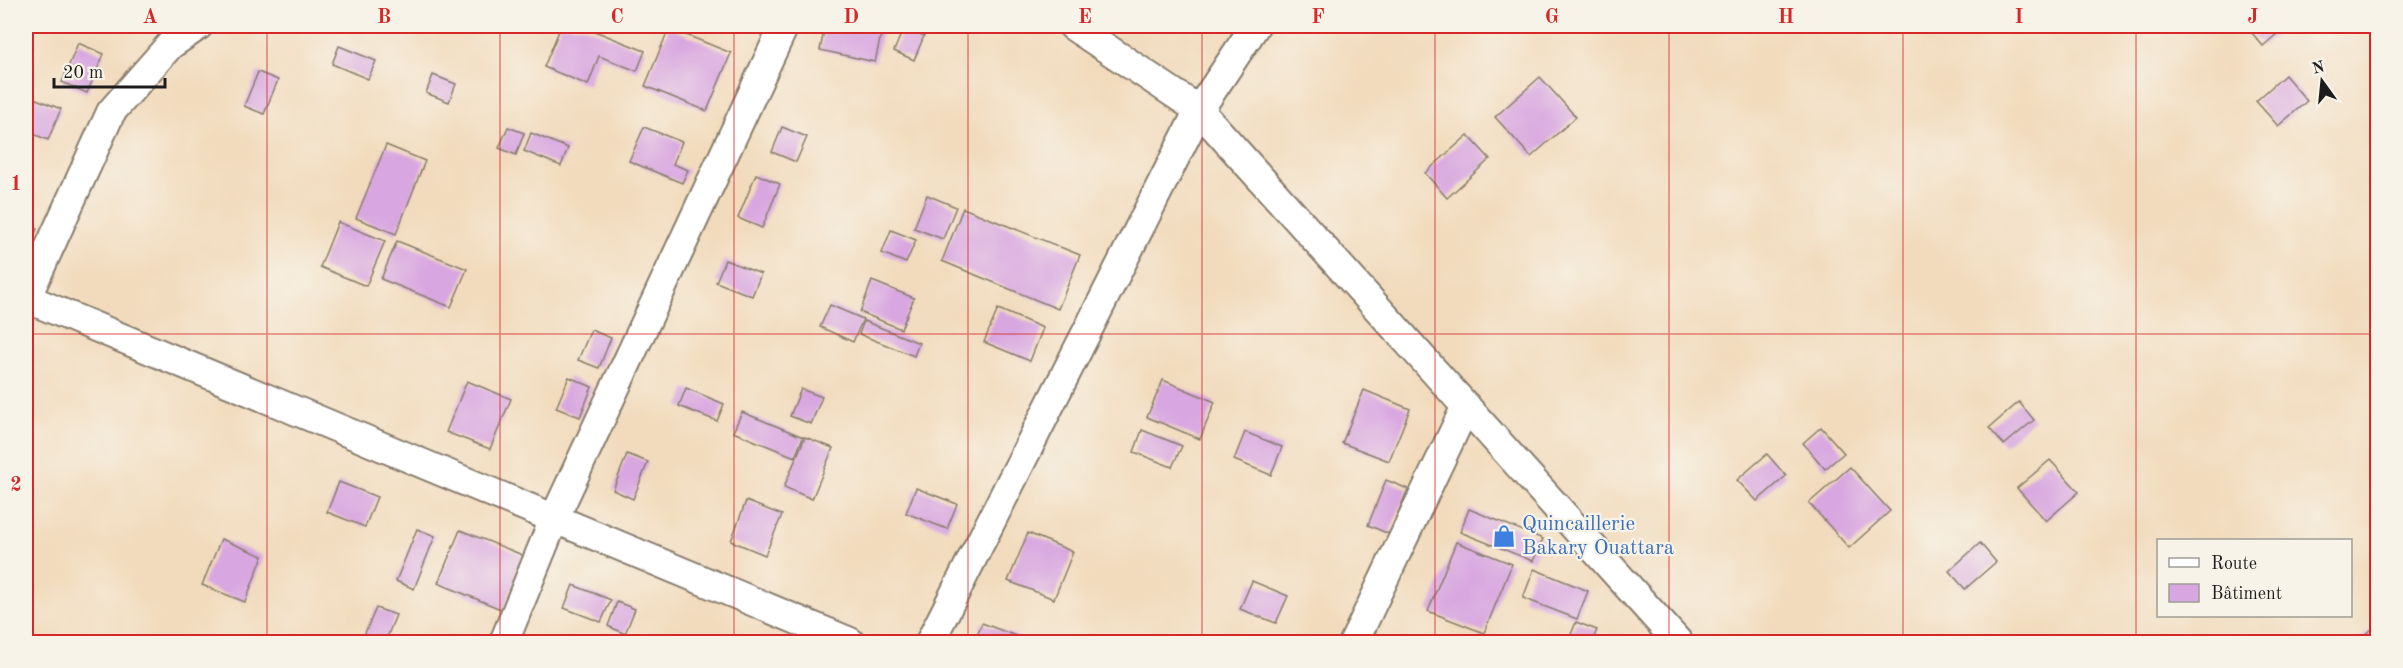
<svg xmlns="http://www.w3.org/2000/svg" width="2403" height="668" font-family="'Old Standard TT',serif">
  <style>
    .building { fill: #d8a6e0 }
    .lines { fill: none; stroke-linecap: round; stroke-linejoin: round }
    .minor-casing { stroke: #877c6c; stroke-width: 32 }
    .minor { stroke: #fff; stroke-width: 28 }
    .grid { fill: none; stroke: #d62828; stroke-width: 1.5; stroke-opacity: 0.55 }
    .labels { text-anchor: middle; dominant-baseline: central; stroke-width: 4.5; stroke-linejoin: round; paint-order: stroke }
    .shop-label { font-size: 21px; fill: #366cbe; stroke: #f7f3e8; text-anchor: start }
    .neatline { fill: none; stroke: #d62828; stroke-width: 2 }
    .grid-label { font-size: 20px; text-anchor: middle; font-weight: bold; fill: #d62828 }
  </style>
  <rect width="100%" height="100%" fill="#f7f3e8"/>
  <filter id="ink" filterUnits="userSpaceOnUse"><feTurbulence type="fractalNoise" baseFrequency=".0167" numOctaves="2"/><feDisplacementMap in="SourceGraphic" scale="12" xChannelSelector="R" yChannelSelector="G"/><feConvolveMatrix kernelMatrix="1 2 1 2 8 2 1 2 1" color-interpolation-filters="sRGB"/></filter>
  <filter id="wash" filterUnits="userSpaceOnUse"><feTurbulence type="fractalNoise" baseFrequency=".008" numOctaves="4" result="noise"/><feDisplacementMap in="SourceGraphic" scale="24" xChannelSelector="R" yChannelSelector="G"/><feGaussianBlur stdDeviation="1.35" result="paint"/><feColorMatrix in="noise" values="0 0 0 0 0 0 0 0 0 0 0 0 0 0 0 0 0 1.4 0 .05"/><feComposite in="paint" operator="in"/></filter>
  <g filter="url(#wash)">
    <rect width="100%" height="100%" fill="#f2dbbd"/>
    <g id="blocks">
      <g class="building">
        <polygon points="561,26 582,26 645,51 637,71 599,56 588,85 544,67"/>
        <polygon points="825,26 883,26 875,62 820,50"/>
        <polygon points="2246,26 2286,26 2263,46"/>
        <polygon points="904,27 924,36 914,60 894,51"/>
        <polygon points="669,28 731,53 707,111 645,86"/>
        <polygon points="78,43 104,54 87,93 62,82"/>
        <polygon points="26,46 32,48 26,65"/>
        <polygon points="339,46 376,61 368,79 332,64"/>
        <polygon points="258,72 278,80 264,114 244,106"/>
        <polygon points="433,75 456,84 449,102 426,93"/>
        <polygon points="2285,75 2307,101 2278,126 2256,101"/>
        <polygon points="1540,77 1576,117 1531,157 1495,117"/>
        <polygon points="29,96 61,109 48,140 26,131 26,103"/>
        <polygon points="508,127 524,133 516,155 499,148"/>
        <polygon points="644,127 682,142 673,164 688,170 682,183 629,161"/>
        <polygon points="782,127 807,137 796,162 772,152"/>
        <polygon points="531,133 568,148 561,166 524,151"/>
        <polygon points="1468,135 1490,159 1447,198 1425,173"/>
        <polygon points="386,145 425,161 396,234 356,218"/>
        <polygon points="756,174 780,184 762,228 738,218"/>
        <polygon points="927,195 956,207 943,239 914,228"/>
        <polygon points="963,208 1080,255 1058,309 942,261"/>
        <polygon points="338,222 385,241 366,286 320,267"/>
        <polygon points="26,224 37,229 26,257"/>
        <polygon points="891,230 916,240 906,263 882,253"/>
        <polygon points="397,241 467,269 451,307 381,279"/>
        <polygon points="725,260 761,274 752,296 716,282"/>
        <polygon points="872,281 914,298 901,329 860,312"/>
        <polygon points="830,305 863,319 853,342 820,327"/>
        <polygon points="998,309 1043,328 1030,361 984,342"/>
        <polygon points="864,321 919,343 914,356 859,334"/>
        <polygon points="591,330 611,338 599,368 578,360"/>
        <polygon points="569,377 592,387 580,417 556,408"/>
        <polygon points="1163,380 1215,402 1200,439 1147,417"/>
        <polygon points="467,381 511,399 490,449 446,432"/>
        <polygon points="686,388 724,404 717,421 679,406"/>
        <polygon points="801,389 822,397 811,424 790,416"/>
        <polygon points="1364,390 1410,409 1389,461 1342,443"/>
        <polygon points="2019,402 2034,420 2004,445 1989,428"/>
        <polygon points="742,412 803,437 795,457 733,432"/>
        <polygon points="1821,427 1844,453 1825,469 1803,443"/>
        <polygon points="1142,430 1182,446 1172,467 1134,452"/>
        <polygon points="1245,432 1282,447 1271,475 1234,460"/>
        <polygon points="805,437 833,448 812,499 784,487"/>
        <polygon points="627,454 648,462 633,499 613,490"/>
        <polygon points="1767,454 1786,476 1757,501 1737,480"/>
        <polygon points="2050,460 2079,492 2046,521 2017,488"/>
        <polygon points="1850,467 1890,511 1849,548 1809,503"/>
        <polygon points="1386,480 1408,489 1389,534 1368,525"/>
        <polygon points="339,482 377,497 365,527 327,512"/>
        <polygon points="916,488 957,504 947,529 906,513"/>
        <polygon points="746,501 782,515 765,555 731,541"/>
        <polygon points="1469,509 1543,539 1533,561 1460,532"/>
        <polygon points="417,529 435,536 414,589 396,581"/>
        <polygon points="460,530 525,556 503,610 438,583"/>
        <polygon points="1028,533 1073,552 1054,599 1008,581"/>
        <polygon points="221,539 263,556 245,602 202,585"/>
        <polygon points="1456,542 1512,564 1484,633 1428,611"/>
        <polygon points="1980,543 1996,562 1965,589 1949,571"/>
        <polygon points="1534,569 1588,591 1577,619 1523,598"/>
        <polygon points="1252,581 1288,596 1276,623 1240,609"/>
        <polygon points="573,585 611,600 601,622 564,608"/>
        <polygon points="617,602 635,609 625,634 608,626"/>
        <polygon points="376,608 396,615 385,642 361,642"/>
        <polygon points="1576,622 1597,630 1592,642 1568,642"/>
        <polygon points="982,623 1032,642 974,642"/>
        <polygon points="2378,624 2378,642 2357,642"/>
      </g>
    </g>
  </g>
  <g filter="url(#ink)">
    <use href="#blocks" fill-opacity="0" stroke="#877c6c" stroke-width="1.5"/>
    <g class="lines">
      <g class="minor-casing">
        <g id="minor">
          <polyline points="1073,26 1199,110 1678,642"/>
          <polyline points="26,298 850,642"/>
          <polyline points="26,299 111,112 170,45 198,26"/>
          <polyline points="504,642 554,519 784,26"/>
          <polyline points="930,642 1199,110 1255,26"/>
          <polyline points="1354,642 1466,406"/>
        </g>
      </g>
      <use href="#minor" class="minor"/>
    </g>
  </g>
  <path class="grid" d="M 267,26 L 267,642M 500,26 L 500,642M 734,26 L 734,642M 968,26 L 968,642M 1202,26 L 1202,642M 1435,26 L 1435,642M 1669,26 L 1669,642M 1903,26 L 1903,642M 2136,26 L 2136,642M 26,334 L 2378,334"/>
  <defs>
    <g id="shop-bare" transform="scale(1.8)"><path d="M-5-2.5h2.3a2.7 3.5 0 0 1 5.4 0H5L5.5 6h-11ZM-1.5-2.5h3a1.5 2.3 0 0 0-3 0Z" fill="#3f7fe0" stroke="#f7f3e8" stroke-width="2.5" paint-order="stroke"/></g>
  </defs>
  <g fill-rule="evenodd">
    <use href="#shop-bare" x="1504" y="536"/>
  </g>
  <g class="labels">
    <g class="shop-label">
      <text x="1522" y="524">Quincaillerie<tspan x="1522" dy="24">Bakary Ouattara</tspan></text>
    </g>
  </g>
  <rect width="2403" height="668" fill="none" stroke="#f7f3e8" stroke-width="66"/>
  <rect x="2157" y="539" width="195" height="78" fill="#f7f3e8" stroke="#9f9d96" stroke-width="1.5"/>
  <rect x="2169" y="558" width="30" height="9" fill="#ffffff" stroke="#9f9d96" stroke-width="1.5"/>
  <text x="2211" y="569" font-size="18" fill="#1c1c1c">Route</text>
  <rect x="2169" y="584" width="30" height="18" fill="#d8a6e0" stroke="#9f9d96" stroke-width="1.5"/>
  <text x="2211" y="599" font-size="18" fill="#1c1c1c">Bâtiment</text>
  <g transform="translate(2322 81) rotate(345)" stroke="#f7f3e8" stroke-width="4.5" paint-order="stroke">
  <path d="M0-4.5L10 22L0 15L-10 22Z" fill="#1c1c1c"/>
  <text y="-9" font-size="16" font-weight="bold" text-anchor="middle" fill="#1c1c1c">N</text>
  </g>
  <path d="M54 78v9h111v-9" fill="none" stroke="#1c1c1c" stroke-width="3"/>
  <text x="63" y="78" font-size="18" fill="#1c1c1c" stroke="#f7f3e8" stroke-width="4.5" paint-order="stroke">20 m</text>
  <rect x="33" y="33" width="2337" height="602" class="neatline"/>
  <g class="grid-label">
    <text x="150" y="23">A</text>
    <text x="384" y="23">B</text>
    <text x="617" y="23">C</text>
    <text x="851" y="23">D</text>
    <text x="1085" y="23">E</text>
    <text x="1318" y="23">F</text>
    <text x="1552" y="23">G</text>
    <text x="1786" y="23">H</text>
    <text x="2019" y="23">I</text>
    <text x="2253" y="23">J</text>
    <text x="16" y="190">1</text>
    <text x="16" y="491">2</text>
  </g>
</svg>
